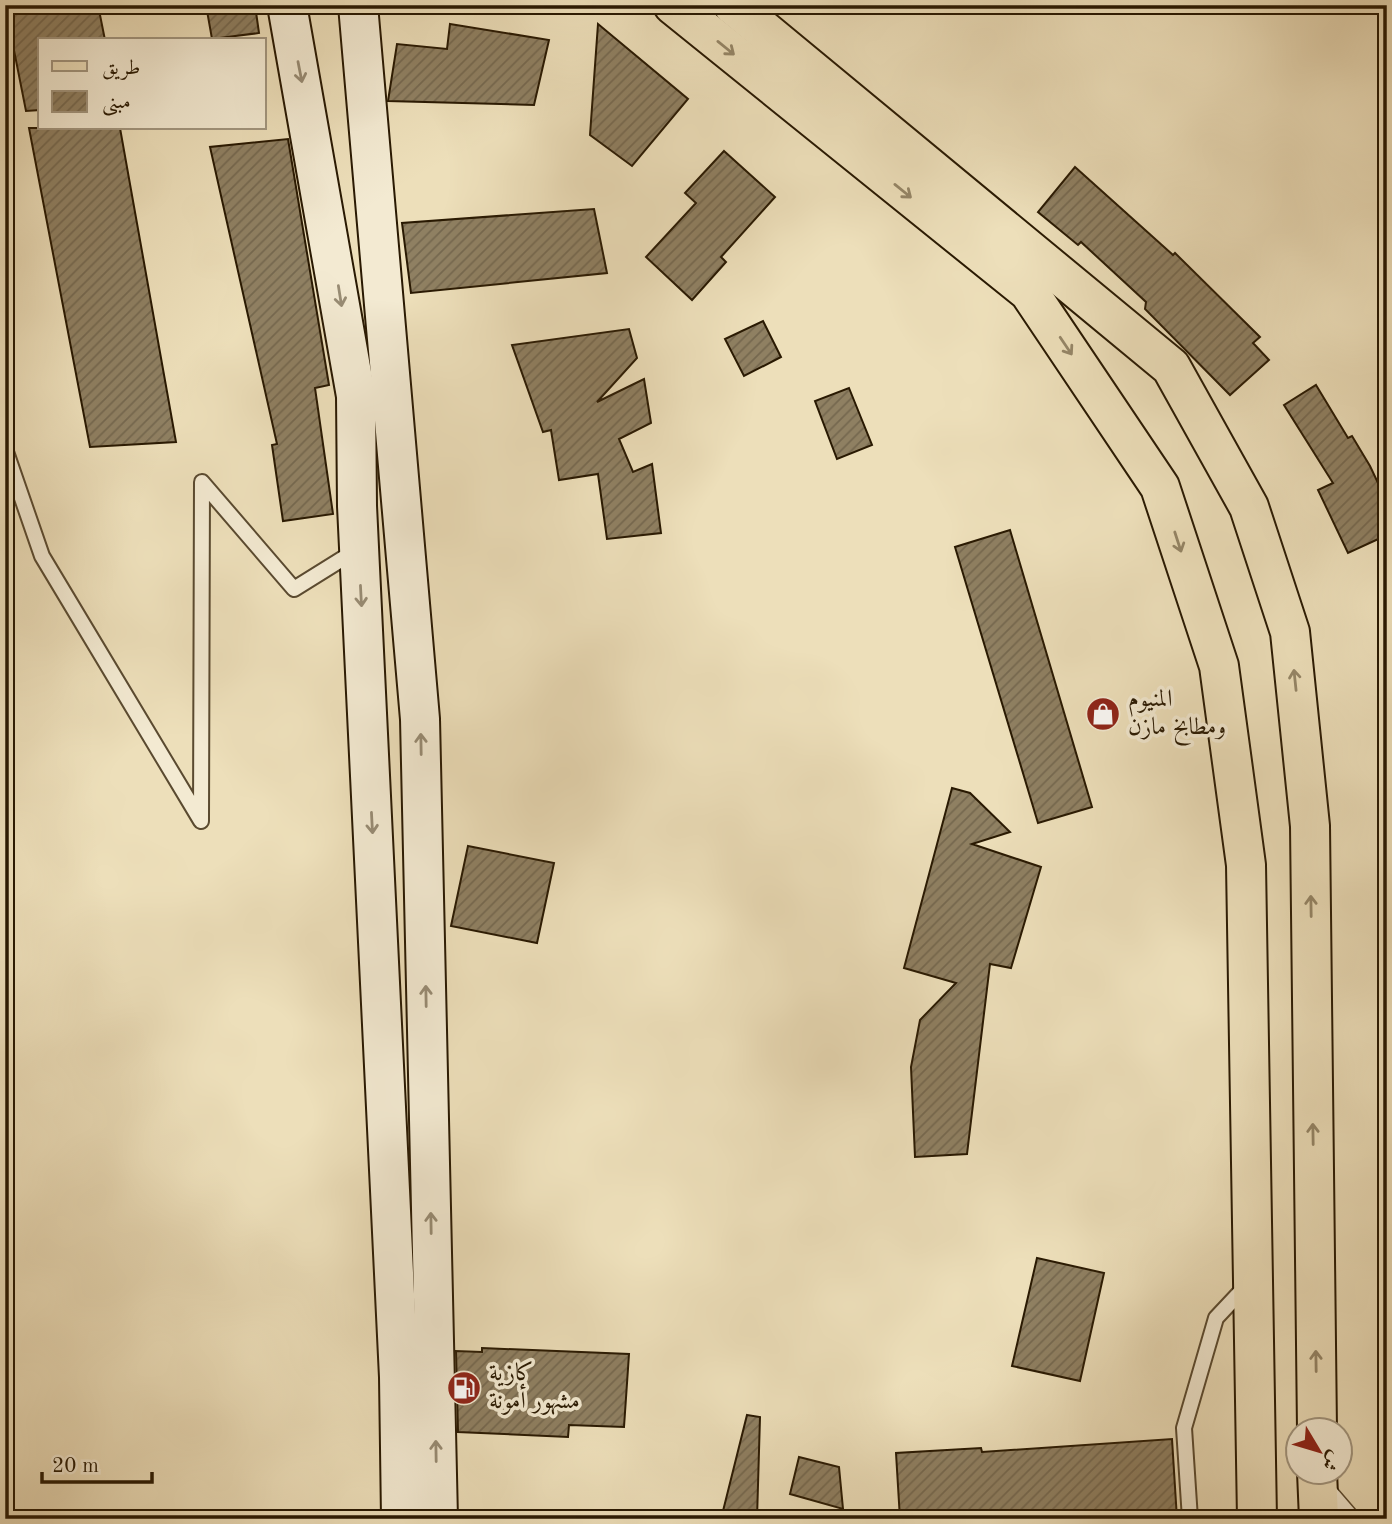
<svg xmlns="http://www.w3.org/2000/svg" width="1392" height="1524" font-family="'Old Standard TT',Amiri,serif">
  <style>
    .building { fill: url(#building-hatch); stroke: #291902; stroke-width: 2 }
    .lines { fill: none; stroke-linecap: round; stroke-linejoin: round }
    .service-casing { stroke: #5a4a30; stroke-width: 18 }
    .minor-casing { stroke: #5a4a30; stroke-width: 33 }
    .secondary-casing { stroke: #291902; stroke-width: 42 }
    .primary-casing { stroke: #291902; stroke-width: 42 }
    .service { stroke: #f3ead2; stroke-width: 14 }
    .minor { stroke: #f3ead2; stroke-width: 30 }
    .secondary { stroke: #f3ead2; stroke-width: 38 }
    .primary { stroke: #eddfba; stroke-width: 38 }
    .oneway { stroke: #958667 }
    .oneway2 { stroke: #988c74 }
    .labels { text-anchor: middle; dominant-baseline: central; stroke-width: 7; stroke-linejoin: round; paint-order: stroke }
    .poi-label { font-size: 24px; fill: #291902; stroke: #f3ead2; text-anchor: start }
  </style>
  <defs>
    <pattern id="building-hatch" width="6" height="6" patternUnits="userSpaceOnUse" patternTransform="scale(1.75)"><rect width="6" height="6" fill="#8f8062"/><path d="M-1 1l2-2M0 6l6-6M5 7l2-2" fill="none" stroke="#75684f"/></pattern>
  </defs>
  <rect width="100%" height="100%" fill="#eddfba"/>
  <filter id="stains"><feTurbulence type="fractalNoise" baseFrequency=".00286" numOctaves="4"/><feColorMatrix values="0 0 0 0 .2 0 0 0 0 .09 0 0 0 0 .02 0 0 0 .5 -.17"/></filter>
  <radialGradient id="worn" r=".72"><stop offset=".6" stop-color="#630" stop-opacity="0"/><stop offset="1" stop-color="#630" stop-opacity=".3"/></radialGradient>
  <g class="building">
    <polygon points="5,5 98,5 105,40 40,40 40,110 26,111"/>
    <polygon points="206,5 255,5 259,33 212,39"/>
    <polygon points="450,24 549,40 534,105 388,101 397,44 447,49"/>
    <polygon points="598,24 688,99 632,166 590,135"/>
    <polygon points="29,128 120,128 176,442 90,447"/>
    <polygon points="288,139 329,385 315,388 333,514 283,521 272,445 277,444 210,147"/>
    <polygon points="724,151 775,197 721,257 726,262 692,300 646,257 696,203 685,193"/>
    <polygon points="1075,167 1173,255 1175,253 1260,337 1253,343 1269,360 1230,395 1145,309 1146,302 1081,242 1078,245 1038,212"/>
    <polygon points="594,209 607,273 411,293 402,223"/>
    <polygon points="763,321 781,357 744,376 725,339"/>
    <polygon points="629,329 637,358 597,402 644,379 651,423 619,439 633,472 652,464 661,533 607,539 598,474 559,480 551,430 543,432 512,345"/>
    <polygon points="1316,385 1348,438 1352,436 1370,466 1387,502 1387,535 1348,553 1318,490 1333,483 1284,405"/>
    <polygon points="849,388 872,445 837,459 815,401"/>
    <polygon points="1010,530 1092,807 1038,823 955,547"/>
    <polygon points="952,788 970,793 1010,832 972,844 1041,867 1011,968 990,964 967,1154 915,1157 911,1067 920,1020 956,983 904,968"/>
    <polygon points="468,846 554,863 537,943 451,926"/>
    <polygon points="1037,1258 1104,1273 1080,1381 1012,1366"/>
    <polygon points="482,1348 629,1354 624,1427 569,1425 568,1437 458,1432 456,1351 482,1352"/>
    <polygon points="747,1415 760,1417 757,1519 721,1519"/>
    <polygon points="1172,1439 1177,1519 1008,1519 1008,1513 900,1519 896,1453 981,1448 982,1452"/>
    <polygon points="799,1457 839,1467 843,1509 790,1494"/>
  </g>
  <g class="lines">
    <g class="service-casing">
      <g id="service">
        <polyline points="5,449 42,556 201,821 202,482 294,589 355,551"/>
        <polyline points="1190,1519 1184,1428 1216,1318 1247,1285"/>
      </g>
    </g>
    <g class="minor-casing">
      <polyline id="minor" points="1318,1490 1343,1519"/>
    </g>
    <g class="secondary-casing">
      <g id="secondary">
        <polyline points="287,5 356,396 357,506 399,1377 401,1519"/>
        <polyline points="358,5 420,719 438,1519"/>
      </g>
    </g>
    <g class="primary-casing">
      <g id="primary">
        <polyline points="673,5 1029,292 1160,487 1219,666 1246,865 1257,1519"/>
        <polyline points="733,5 1171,367 1249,507 1290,632 1310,826 1317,1430"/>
        <polyline points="1317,1472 1319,1519"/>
      </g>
    </g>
    <use href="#service" class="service"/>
    <use href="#minor" class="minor"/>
    <use href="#secondary" class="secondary"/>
    <use href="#primary" class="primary"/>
  </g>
  <defs><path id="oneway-shaft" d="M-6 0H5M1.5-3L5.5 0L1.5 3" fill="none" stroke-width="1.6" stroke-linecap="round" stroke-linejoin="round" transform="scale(1.75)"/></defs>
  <g class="oneway">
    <use href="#oneway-shaft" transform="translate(726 48) rotate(39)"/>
    <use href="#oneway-shaft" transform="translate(903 191) rotate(39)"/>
    <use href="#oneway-shaft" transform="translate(1066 346) rotate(56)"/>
    <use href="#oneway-shaft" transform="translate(1178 542) rotate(72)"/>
    <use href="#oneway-shaft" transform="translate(1295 680) rotate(-96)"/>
    <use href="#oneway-shaft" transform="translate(1311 906) rotate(-91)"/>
    <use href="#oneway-shaft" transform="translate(1313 1134) rotate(-91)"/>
    <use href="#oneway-shaft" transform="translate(1316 1361) rotate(-91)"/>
  </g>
  <g class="oneway2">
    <use href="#oneway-shaft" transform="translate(300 72) rotate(79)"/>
    <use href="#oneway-shaft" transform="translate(340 296) rotate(81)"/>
    <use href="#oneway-shaft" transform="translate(361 596) rotate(87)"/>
    <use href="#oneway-shaft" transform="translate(421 744) rotate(-91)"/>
    <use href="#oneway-shaft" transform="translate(372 823) rotate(87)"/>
    <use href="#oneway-shaft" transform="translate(426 996) rotate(-91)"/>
    <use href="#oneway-shaft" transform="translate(431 1223) rotate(-91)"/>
    <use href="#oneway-shaft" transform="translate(436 1451) rotate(-91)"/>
  </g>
  <defs>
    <g id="shop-disc" transform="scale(1.75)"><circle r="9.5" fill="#8f2418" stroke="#f3ead2"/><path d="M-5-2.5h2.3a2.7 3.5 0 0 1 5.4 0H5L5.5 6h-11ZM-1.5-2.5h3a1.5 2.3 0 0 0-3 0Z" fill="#fff"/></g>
    <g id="fuel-disc" transform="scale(1.75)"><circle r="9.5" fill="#8f2418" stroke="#f3ead2"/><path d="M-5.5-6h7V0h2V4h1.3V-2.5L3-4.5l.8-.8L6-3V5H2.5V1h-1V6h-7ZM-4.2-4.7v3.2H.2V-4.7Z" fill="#fff"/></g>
  </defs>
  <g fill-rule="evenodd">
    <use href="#shop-disc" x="1103" y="714"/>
    <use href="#fuel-disc" x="464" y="1388"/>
  </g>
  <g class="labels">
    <g class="poi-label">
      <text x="1128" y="700">المنيوم<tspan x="1128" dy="28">ومطابخ مازن</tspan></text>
      <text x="489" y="1374">كازية<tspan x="489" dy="28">مشهور أمونة</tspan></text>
    </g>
  </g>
  <rect width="1392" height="1524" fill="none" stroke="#eddfba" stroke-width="28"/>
  <rect x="7" y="7" width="1378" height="1510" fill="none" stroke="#291902" stroke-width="3.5"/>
  <rect x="14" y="14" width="1364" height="1496" fill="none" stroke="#291902" stroke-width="2"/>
  <rect x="38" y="38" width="228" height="91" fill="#f3ead2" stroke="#a2967f" stroke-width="2"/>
  <rect x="52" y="61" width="35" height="10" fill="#eddfba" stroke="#a2967f" stroke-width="2"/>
  <text x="102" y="74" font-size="21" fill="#291902">طريق</text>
  <rect x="52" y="91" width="35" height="21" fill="url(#building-hatch)" stroke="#a2967f" stroke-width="2"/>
  <text x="102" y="108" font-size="21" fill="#291902">مبنى</text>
  <g transform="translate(1319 1451) rotate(128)"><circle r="33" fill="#f3ead2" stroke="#a2967f" stroke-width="2"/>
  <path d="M0-5L12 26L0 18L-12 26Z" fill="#8f2418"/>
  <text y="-10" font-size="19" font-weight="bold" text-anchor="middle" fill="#291902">ش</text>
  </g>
  <path d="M42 1472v10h110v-10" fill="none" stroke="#291902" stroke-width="3.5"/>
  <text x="52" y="1472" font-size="21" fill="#291902" stroke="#f3ead2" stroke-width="5" paint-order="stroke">20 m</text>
  <rect width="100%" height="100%" filter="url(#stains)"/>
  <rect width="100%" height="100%" fill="url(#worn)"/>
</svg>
